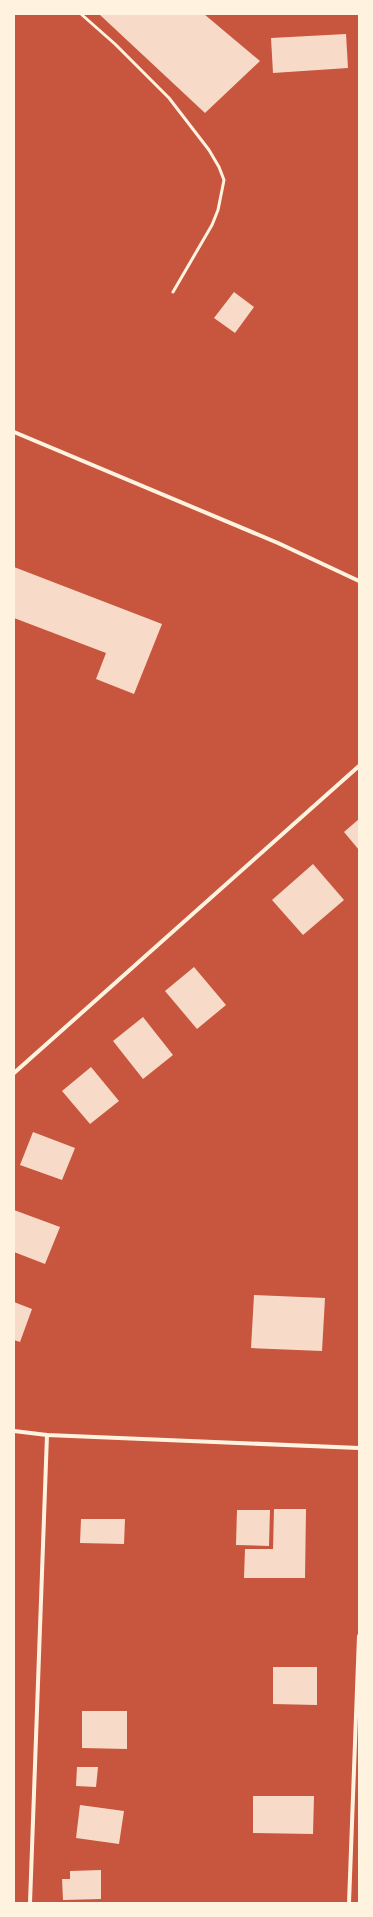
<svg xmlns="http://www.w3.org/2000/svg" width="373" height="1917" font-family="'Nunito Sans',sans-serif">
  <style>
    .building { fill: #f7dbc8 }
    .lines { fill: none; stroke-linecap: round; stroke-linejoin: round }
    .service { stroke: #fff3e0; stroke-width: 3 }
    .minor { stroke: #fff3e0; stroke-width: 4 }
  </style>
  <rect width="100%" height="100%" fill="#c8553d"/>
  <g class="building">
    <polygon points="99,14 204,14 260,61 205,113"/>
    <polygon points="346,34 348,68 273,73 271,38"/>
    <polygon points="234,292 254,307 235,333 214,318"/>
    <polygon points="14,567 162,624 134,694 96,679 106,653 14,618"/>
    <polygon points="359,819 359,850 344,832"/>
    <polygon points="313,864 344,900 303,935 272,900"/>
    <polygon points="194,967 226,1005 197,1029 165,991"/>
    <polygon points="143,1017 173,1055 143,1079 113,1041"/>
    <polygon points="91,1067 119,1101 90,1124 62,1091"/>
    <polygon points="33,1132 75,1148 62,1180 20,1165"/>
    <polygon points="14,1210 60,1227 45,1264 14,1252"/>
    <polygon points="254,1295 325,1298 322,1351 251,1348"/>
    <polygon points="14,1302 32,1309 20,1342 14,1340"/>
    <polygon points="274,1509 306,1509 305,1578 244,1578 245,1549 273,1549"/>
    <polygon points="237,1510 270,1510 269,1546 236,1545"/>
    <polygon points="81,1519 125,1519 124,1544 80,1543"/>
    <polygon points="273,1667 317,1667 317,1705 273,1704"/>
    <polygon points="82,1711 127,1711 127,1749 82,1748"/>
    <polygon points="77,1767 98,1767 96,1787 76,1786"/>
    <polygon points="253,1796 314,1796 313,1834 253,1833"/>
    <polygon points="80,1805 124,1811 119,1844 76,1838"/>
    <polygon points="101,1870 101,1899 63,1900 62,1879 70,1879 70,1871"/>
  </g>
  <g class="lines">
    <polyline class="service" points="81,14 115,44 169,98 209,150 219,167 224,180 218,210 212,225 173,292"/>
    <g class="minor">
      <polyline points="14,432 278,543 359,581"/>
      <polyline points="14,1073 359,766"/>
      <polyline points="14,1431 47,1435 359,1448"/>
      <polyline points="30,1903 47,1435"/>
      <polyline points="349,1903 359,1636"/>
    </g>
  </g>
  <rect width="373" height="1917" fill="none" stroke="#fff3e0" stroke-width="30"/>
</svg>
